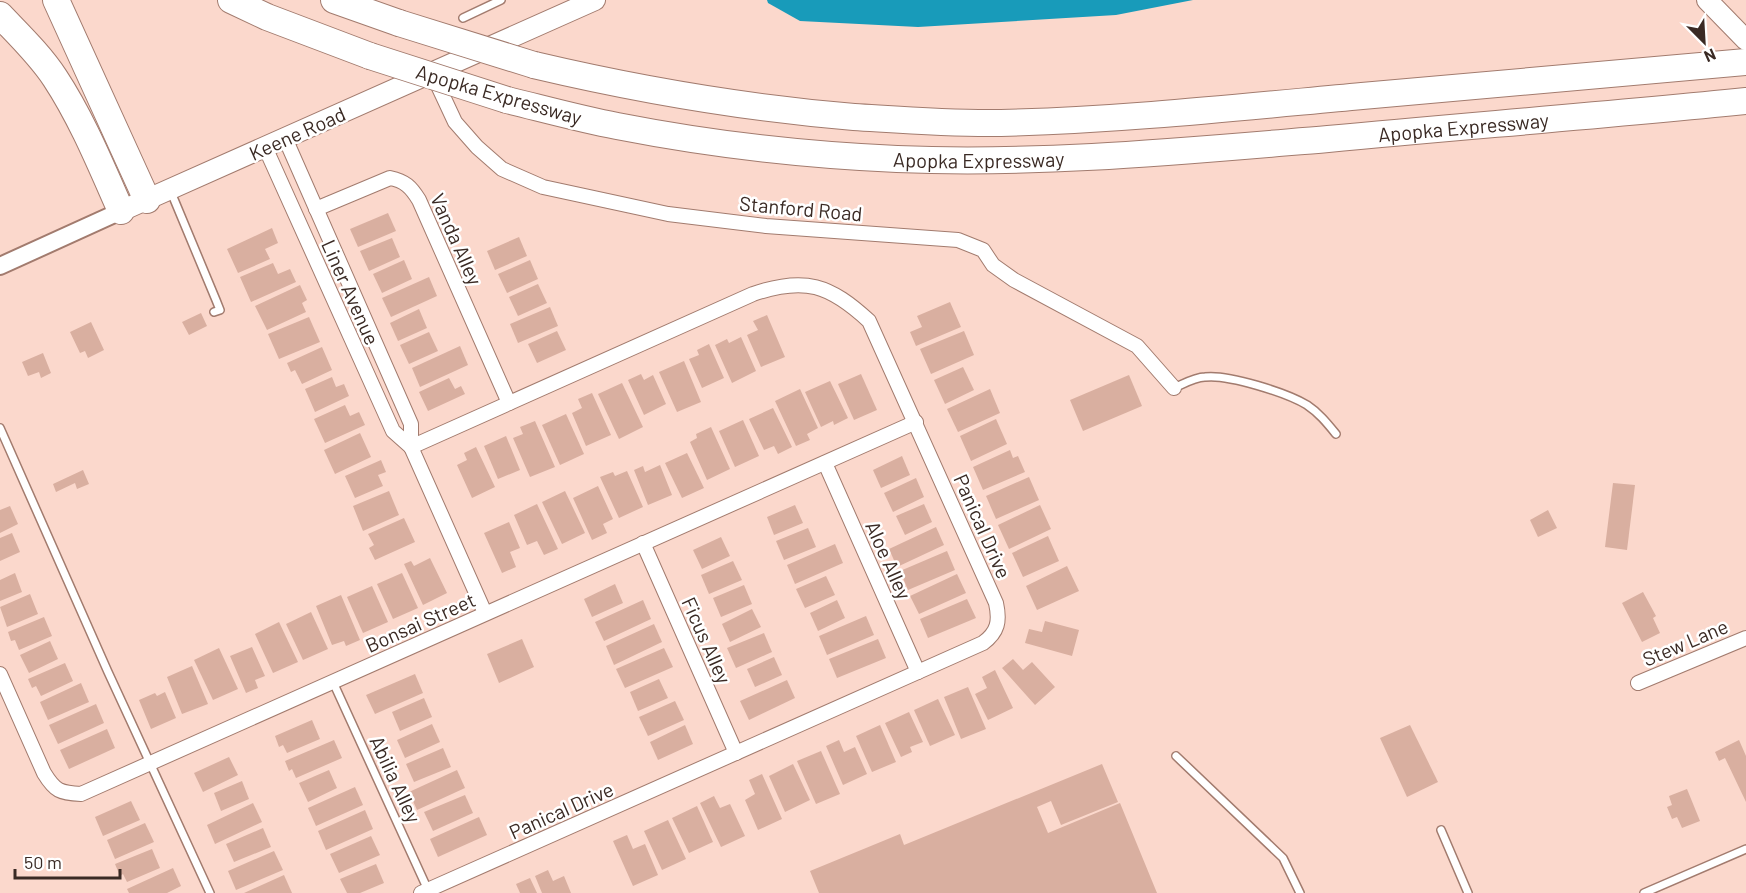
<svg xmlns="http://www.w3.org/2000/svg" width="1746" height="893" font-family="Barlow,sans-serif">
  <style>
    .water { fill: #189bba }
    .building { fill: #d9afa0 }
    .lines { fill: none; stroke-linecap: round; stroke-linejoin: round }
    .service-casing { stroke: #a27b6e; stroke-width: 10 }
    .minor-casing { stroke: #a27b6e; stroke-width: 16 }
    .tertiary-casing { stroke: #a27b6e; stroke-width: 20 }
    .secondary-casing { stroke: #a27b6e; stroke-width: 22 }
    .motorway-casing { stroke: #a27b6e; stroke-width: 28 }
    .service { stroke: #fff; stroke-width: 7 }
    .minor { stroke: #fff; stroke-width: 14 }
    .tertiary { stroke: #fff; stroke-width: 16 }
    .secondary { stroke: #fff; stroke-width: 20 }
    .motorway { stroke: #fff; stroke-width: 26 }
    .motorway-bridge-casing { stroke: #a27b6e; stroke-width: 28; stroke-linecap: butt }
    .motorway-bridge { stroke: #fff; stroke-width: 26 }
    .labels { text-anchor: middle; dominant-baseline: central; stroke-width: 5; stroke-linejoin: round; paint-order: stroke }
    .street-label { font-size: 20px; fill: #3a2a24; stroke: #fff }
  </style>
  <rect width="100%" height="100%" fill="#fbd8cc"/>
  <polygon class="water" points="767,0 1193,0 1116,15 918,27 800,21 768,3"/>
  <g class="building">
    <polygon points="388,213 396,231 358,247 350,229"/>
    <polygon points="272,228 278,243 265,249 270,259 238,273 227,249"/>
    <polygon points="519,237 527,256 495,270 487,251"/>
    <polygon points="392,238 400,257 369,271 360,251"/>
    <polygon points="404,260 412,279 382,293 373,274"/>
    <polygon points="530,260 538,279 507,293 498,274"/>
    <polygon points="273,263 278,274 290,269 296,282 251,302 240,277"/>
    <polygon points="429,277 437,296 391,317 382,298"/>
    <polygon points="538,284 547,303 518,316 509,297"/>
    <polygon points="300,285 307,300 302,303 306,312 267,330 255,306"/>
    <polygon points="950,302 961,327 916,346 910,332 922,327 917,316"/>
    <polygon points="550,307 558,326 518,343 510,324"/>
    <polygon points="419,309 427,328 398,341 390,323"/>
    <polygon points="201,313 207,326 189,335 182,322"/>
    <polygon points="767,315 785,357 761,367 747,335 758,330 753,321"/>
    <polygon points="309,317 320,342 279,359 268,334"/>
    <polygon points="91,322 104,350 88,358 85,351 80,353 70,332"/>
    <polygon points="557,331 566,350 537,363 528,344"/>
    <polygon points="964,331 974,355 931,374 920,349"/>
    <polygon points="429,332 438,351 409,364 400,345"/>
    <polygon points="741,337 756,371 732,383 715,345 727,339 729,343"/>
    <polygon points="709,344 724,378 702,388 689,359 699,355 697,350"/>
    <polygon points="460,346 468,365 420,387 412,368"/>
    <polygon points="322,347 332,370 302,384 295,370 291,372 287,363"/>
    <polygon points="43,353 51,373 41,378 39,372 28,376 22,362"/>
    <polygon points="684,361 701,402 677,412 659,372"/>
    <polygon points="963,367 974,390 945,404 934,380"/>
    <polygon points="641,374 644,380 653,375 666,404 644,415 628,380"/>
    <polygon points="861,374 877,410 854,420 838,384"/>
    <polygon points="1129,375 1142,406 1083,431 1070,400"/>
    <polygon points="332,377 336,387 344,384 349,396 315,412 305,389"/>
    <polygon points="449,378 455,389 461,386 465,394 428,411 419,392"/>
    <polygon points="830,381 848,418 834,425 833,421 821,427 805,392"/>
    <polygon points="622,383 643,427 619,439 598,394"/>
    <polygon points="800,389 818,428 807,434 810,440 796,446 775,401"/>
    <polygon points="990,389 1000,413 958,432 947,409"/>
    <polygon points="592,393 611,435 586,446 572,413 582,408 578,399"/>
    <polygon points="345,405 350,416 359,412 365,425 325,443 314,419"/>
    <polygon points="773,408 792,447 778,454 774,446 764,450 749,419"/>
    <polygon points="566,414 584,454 560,465 542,425"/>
    <polygon points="996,419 1007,444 971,461 960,436"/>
    <polygon points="743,420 759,456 735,467 719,431"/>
    <polygon points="535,421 555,467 530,477 513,438 523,434 520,427"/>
    <polygon points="711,427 730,469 707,480 690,442 697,438 696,434"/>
    <polygon points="360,433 371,457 335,474 324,450"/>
    <polygon points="506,436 520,470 498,479 484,446"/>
    <polygon points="476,447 495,487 472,498 457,465 467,460 464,453"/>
    <polygon points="1010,450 1013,458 1018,456 1025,472 983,490 973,467"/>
    <polygon points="687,453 704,488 682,498 665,463"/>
    <polygon points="902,456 910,475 881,488 873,470"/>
    <polygon points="381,460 386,472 378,475 383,486 355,498 345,476"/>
    <polygon points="660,465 672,495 648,505 634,470 643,466 645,472"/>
    <polygon points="83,470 89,484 77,489 75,483 56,492 53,484"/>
    <polygon points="627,471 643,507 619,518 600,477 613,472 615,476"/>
    <polygon points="1029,477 1039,500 996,519 986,496"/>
    <polygon points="916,478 924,497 893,512 884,493"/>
    <polygon points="1613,483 1635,485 1627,550 1605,547"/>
    <polygon points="598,486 613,519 603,524 607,533 592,540 573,498"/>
    <polygon points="389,491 399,515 363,531 353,506"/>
    <polygon points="565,491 585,533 562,544 542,502"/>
    <polygon points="537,504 558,549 544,555 537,541 527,545 514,515"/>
    <polygon points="924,504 932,522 905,535 896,516"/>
    <polygon points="795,505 803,523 774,535 767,517"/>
    <polygon points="1040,505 1051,529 1009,549 998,525"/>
    <polygon points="10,506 18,524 0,533 0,510"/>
    <polygon points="1548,510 1557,528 1538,537 1530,520"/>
    <polygon points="404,518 415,542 375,560 369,548 374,545 368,534"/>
    <polygon points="509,522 520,548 510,552 516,567 502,573 484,533"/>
    <polygon points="936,527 944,545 897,567 889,549"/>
    <polygon points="808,528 816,547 784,560 776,541"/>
    <polygon points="12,533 20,552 0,561 0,538"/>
    <polygon points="1048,536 1059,561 1023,577 1012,553"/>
    <polygon points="721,537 730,556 702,569 693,550"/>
    <polygon points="835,544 843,563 795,584 787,565"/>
    <polygon points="947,551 955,570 908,590 900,571"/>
    <polygon points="430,558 447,593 423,605 404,564 411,561 414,566"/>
    <polygon points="733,561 742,580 709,594 701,575"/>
    <polygon points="1067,566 1079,591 1037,610 1026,586"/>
    <polygon points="15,573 22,592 0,601 0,580"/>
    <polygon points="402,573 418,608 393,619 377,584"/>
    <polygon points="957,574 966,593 919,614 910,596"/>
    <polygon points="826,576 835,595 805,608 796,589"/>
    <polygon points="615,584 623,603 592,617 584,599"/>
    <polygon points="744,585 752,604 721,617 713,598"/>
    <polygon points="372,586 388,622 363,633 347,597"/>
    <polygon points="1643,592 1656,616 1653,618 1660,633 1642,642 1622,603"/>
    <polygon points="30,594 38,614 7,627 0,607"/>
    <polygon points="341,595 360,640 346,646 344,641 332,645 316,606"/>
    <polygon points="967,599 976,618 928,638 920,619"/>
    <polygon points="643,600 651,619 604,641 595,622"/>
    <polygon points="837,600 845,618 818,631 810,613"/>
    <polygon points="752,609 761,627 730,642 722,624"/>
    <polygon points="311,612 328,649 303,660 286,624"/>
    <polygon points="866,616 874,635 827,655 819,636"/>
    <polygon points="44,617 52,636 19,650 15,640 11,641 8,632"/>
    <polygon points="1045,621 1079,630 1072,656 1025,643 1029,629 1042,632"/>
    <polygon points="279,622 298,662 273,673 255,634"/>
    <polygon points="654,624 662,642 614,665 606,646"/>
    <polygon points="764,633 772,652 736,668 727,648"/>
    <polygon points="522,639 534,667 499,683 487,654"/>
    <polygon points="878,639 886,658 837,678 829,659"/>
    <polygon points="50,641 58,659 29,673 20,655"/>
    <polygon points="252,647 265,676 255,680 258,688 246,693 230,656"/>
    <polygon points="219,648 238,689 213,700 194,660"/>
    <polygon points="664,648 673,667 625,688 616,669"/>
    <polygon points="774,657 782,675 755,687 747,669"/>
    <polygon points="1013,659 1023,670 1032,662 1055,687 1035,705 1002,668"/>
    <polygon points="65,663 73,681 41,696 36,686 32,688 28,679"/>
    <polygon points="192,666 208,704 182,714 167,677"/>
    <polygon points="995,670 1013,708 988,720 975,694 987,688 982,677"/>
    <polygon points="415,674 423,693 375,714 366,695"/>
    <polygon points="659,679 668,698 638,711 630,692"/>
    <polygon points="787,680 795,698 749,720 740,701"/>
    <polygon points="81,683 89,702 48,720 40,702"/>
    <polygon points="968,687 986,729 961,739 944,697"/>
    <polygon points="165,692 176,718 151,729 139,700 155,693 157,696"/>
    <polygon points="424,698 432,717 400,731 392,712"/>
    <polygon points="938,699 955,735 930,746 914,710"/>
    <polygon points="675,701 684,720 648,736 639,717"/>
    <polygon points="96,704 104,723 58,744 49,725"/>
    <polygon points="909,712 923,742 910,747 912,752 901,757 885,723"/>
    <polygon points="312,720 320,739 287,753 283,745 279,747 275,736"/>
    <polygon points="432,724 440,742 405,758 397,740"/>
    <polygon points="685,725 693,744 658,760 650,742"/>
    <polygon points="880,725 896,762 872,772 856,736"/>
    <polygon points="1410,725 1438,782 1407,797 1380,738"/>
    <polygon points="107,729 115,748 69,769 60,750"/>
    <polygon points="334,740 342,758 296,778 292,769 289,771 285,761"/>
    <polygon points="839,740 844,752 855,747 867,774 843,785 826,746"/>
    <polygon points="1739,740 1746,756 1746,802 1725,758 1719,761 1715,752"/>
    <polygon points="443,748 451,767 414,782 406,764"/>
    <polygon points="821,751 840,794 816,804 797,761"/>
    <polygon points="229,757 238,775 203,792 194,773"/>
    <polygon points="793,764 810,800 785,812 769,776"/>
    <polygon points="1102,764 1118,802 1061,825 1051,801 1037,807 1048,833 1120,803 1157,893 819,893 810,871 900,834 904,845"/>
    <polygon points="329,770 337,788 308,802 299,783"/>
    <polygon points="457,770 465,788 417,810 409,792"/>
    <polygon points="762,774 782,819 758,830 745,800 755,794 749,780"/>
    <polygon points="242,781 249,799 221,811 214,793"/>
    <polygon points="355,787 363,805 316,826 308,808"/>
    <polygon points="1687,789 1700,821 1682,828 1677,817 1672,819 1667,807 1672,805 1669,796"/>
    <polygon points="465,795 473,813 433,831 424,812"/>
    <polygon points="714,796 720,808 730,804 745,836 721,847 700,803"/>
    <polygon points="131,801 140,820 103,836 95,817"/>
    <polygon points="253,803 262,822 215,844 207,825"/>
    <polygon points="697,806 713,842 689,853 672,818"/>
    <polygon points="365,810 373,829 326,850 318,831"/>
    <polygon points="479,817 487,835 438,857 430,839"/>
    <polygon points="668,820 686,859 662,870 644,831"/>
    <polygon points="145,823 154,842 115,859 107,840"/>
    <polygon points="263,828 271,847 234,862 226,844"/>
    <polygon points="627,835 633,849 645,844 658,875 633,886 613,841"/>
    <polygon points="371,836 380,855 339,873 330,854"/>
    <polygon points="152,849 160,868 127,882 123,874 120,876 115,864"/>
    <polygon points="274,851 283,870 236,890 228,871"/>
    <polygon points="376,864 384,883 360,893 347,893 340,879"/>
    <polygon points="173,868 181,886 167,893 129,893 127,889"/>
    <polygon points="548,870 553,881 564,876 571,893 542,893 535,876"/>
    <polygon points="284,875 292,893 244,893"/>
    <polygon points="530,878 537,893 520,893 516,884"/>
  </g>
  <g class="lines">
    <g class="service-casing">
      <g id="service">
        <polyline points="463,18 501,0"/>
        <polyline points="171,192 216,300 220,310 214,312"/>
        <path d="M 1174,388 C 1183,384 1195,377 1205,377 C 1228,374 1287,393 1307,405 C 1319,413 1327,423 1336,434"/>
        <polyline points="0,428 108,672 210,893"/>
        <polyline points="333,682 428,890"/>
        <polyline points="1176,756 1283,858 1300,893"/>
        <polyline points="1441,830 1468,893"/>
        <polyline points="1644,893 1746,849"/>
      </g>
    </g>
    <g class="minor-casing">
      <g id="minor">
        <polyline points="434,77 455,122 477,147 502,169 543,187 668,214 766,226 958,240 983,250 993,265 1014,280 1137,346 1174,388"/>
        <polyline points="285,138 411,424 411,447 485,613"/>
        <polyline points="265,147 393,431 411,447"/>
        <path d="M 316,209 L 390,178 C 405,181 411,187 419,200 L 509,403"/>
        <path d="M 411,447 L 753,294 C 805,276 830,285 869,321 L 996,603 C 1000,621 998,632 983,643 L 421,893"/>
        <polyline points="825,463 918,672"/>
        <polyline points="643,543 736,753"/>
        <path d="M 0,674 L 44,773 C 55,791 60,793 81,794 L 916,422"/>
        <polyline points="1638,683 1746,638"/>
      </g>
    </g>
    <g class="tertiary-casing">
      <polyline id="tertiary" points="0,266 121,211"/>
    </g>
    <g class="secondary-casing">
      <g id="secondary">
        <polyline points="1707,0 1746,40"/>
        <polyline points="121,211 595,0"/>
      </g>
    </g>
    <g class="motorway-casing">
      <g id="motorway">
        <polyline points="56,0 147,200"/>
        <polyline points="231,0 267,17 370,56"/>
        <polyline points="334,0 399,23"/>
        <path d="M 0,15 C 19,35 40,55 55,78 C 82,119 101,166 121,211"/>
        <path d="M 534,65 C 640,90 746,108 854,117 C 903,120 952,124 1001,123 C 1122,120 1242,107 1362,96 C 1490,84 1618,73 1746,62"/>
        <path id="s1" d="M 507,100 C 544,109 580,119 617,126 C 709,144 803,155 897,159 C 1041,165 1184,151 1328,139 C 1467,126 1607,115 1746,101"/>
      </g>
    </g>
    <use href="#service" class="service"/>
    <use href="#minor" class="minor"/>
    <use href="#tertiary" class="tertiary"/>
    <use href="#secondary" class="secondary"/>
    <use href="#motorway" class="motorway"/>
    <g class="motorway-bridge-casing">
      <g id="motorway-bridge">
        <polyline points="399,23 534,65"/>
        <polyline points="370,56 507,100"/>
      </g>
    </g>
    <use href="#motorway-bridge" class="motorway-bridge"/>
  </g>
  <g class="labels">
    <g class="street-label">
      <text transform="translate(499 94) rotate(16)">Apopka Expressway</text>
      <text stroke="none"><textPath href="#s1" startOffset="963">Apopka Expressway</textPath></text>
      <text transform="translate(297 133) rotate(-24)">Keene Road</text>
      <text stroke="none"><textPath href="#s1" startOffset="477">Apopka Expressway</textPath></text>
      <text transform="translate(801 208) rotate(5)">Stanford Road</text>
      <text transform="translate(457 239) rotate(66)">Vanda Alley</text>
      <text transform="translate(351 292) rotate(66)">Liner Avenue</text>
      <text transform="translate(983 526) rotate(66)">Panical Drive</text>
      <text transform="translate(889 560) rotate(66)">Aloe Alley</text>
      <text transform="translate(420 622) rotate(-24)">Bonsai Street</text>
      <text transform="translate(707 640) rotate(66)">Ficus Alley</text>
      <text transform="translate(1685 642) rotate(-23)">Stew Lane</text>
      <text transform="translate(396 779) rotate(65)">Abilia Alley</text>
      <text transform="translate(561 810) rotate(-24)">Panical Drive</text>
    </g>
  </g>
  <g transform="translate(1704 42) rotate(156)" stroke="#ffffff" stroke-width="4.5" paint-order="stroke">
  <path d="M0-4.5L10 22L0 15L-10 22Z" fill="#3a2a24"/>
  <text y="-9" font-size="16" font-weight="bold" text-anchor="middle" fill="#3a2a24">N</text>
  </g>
  <path d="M15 869v9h105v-9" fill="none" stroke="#3a2a24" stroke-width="3"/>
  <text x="24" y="869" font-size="18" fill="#3a2a24" stroke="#ffffff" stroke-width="4.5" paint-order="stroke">50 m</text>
</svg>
